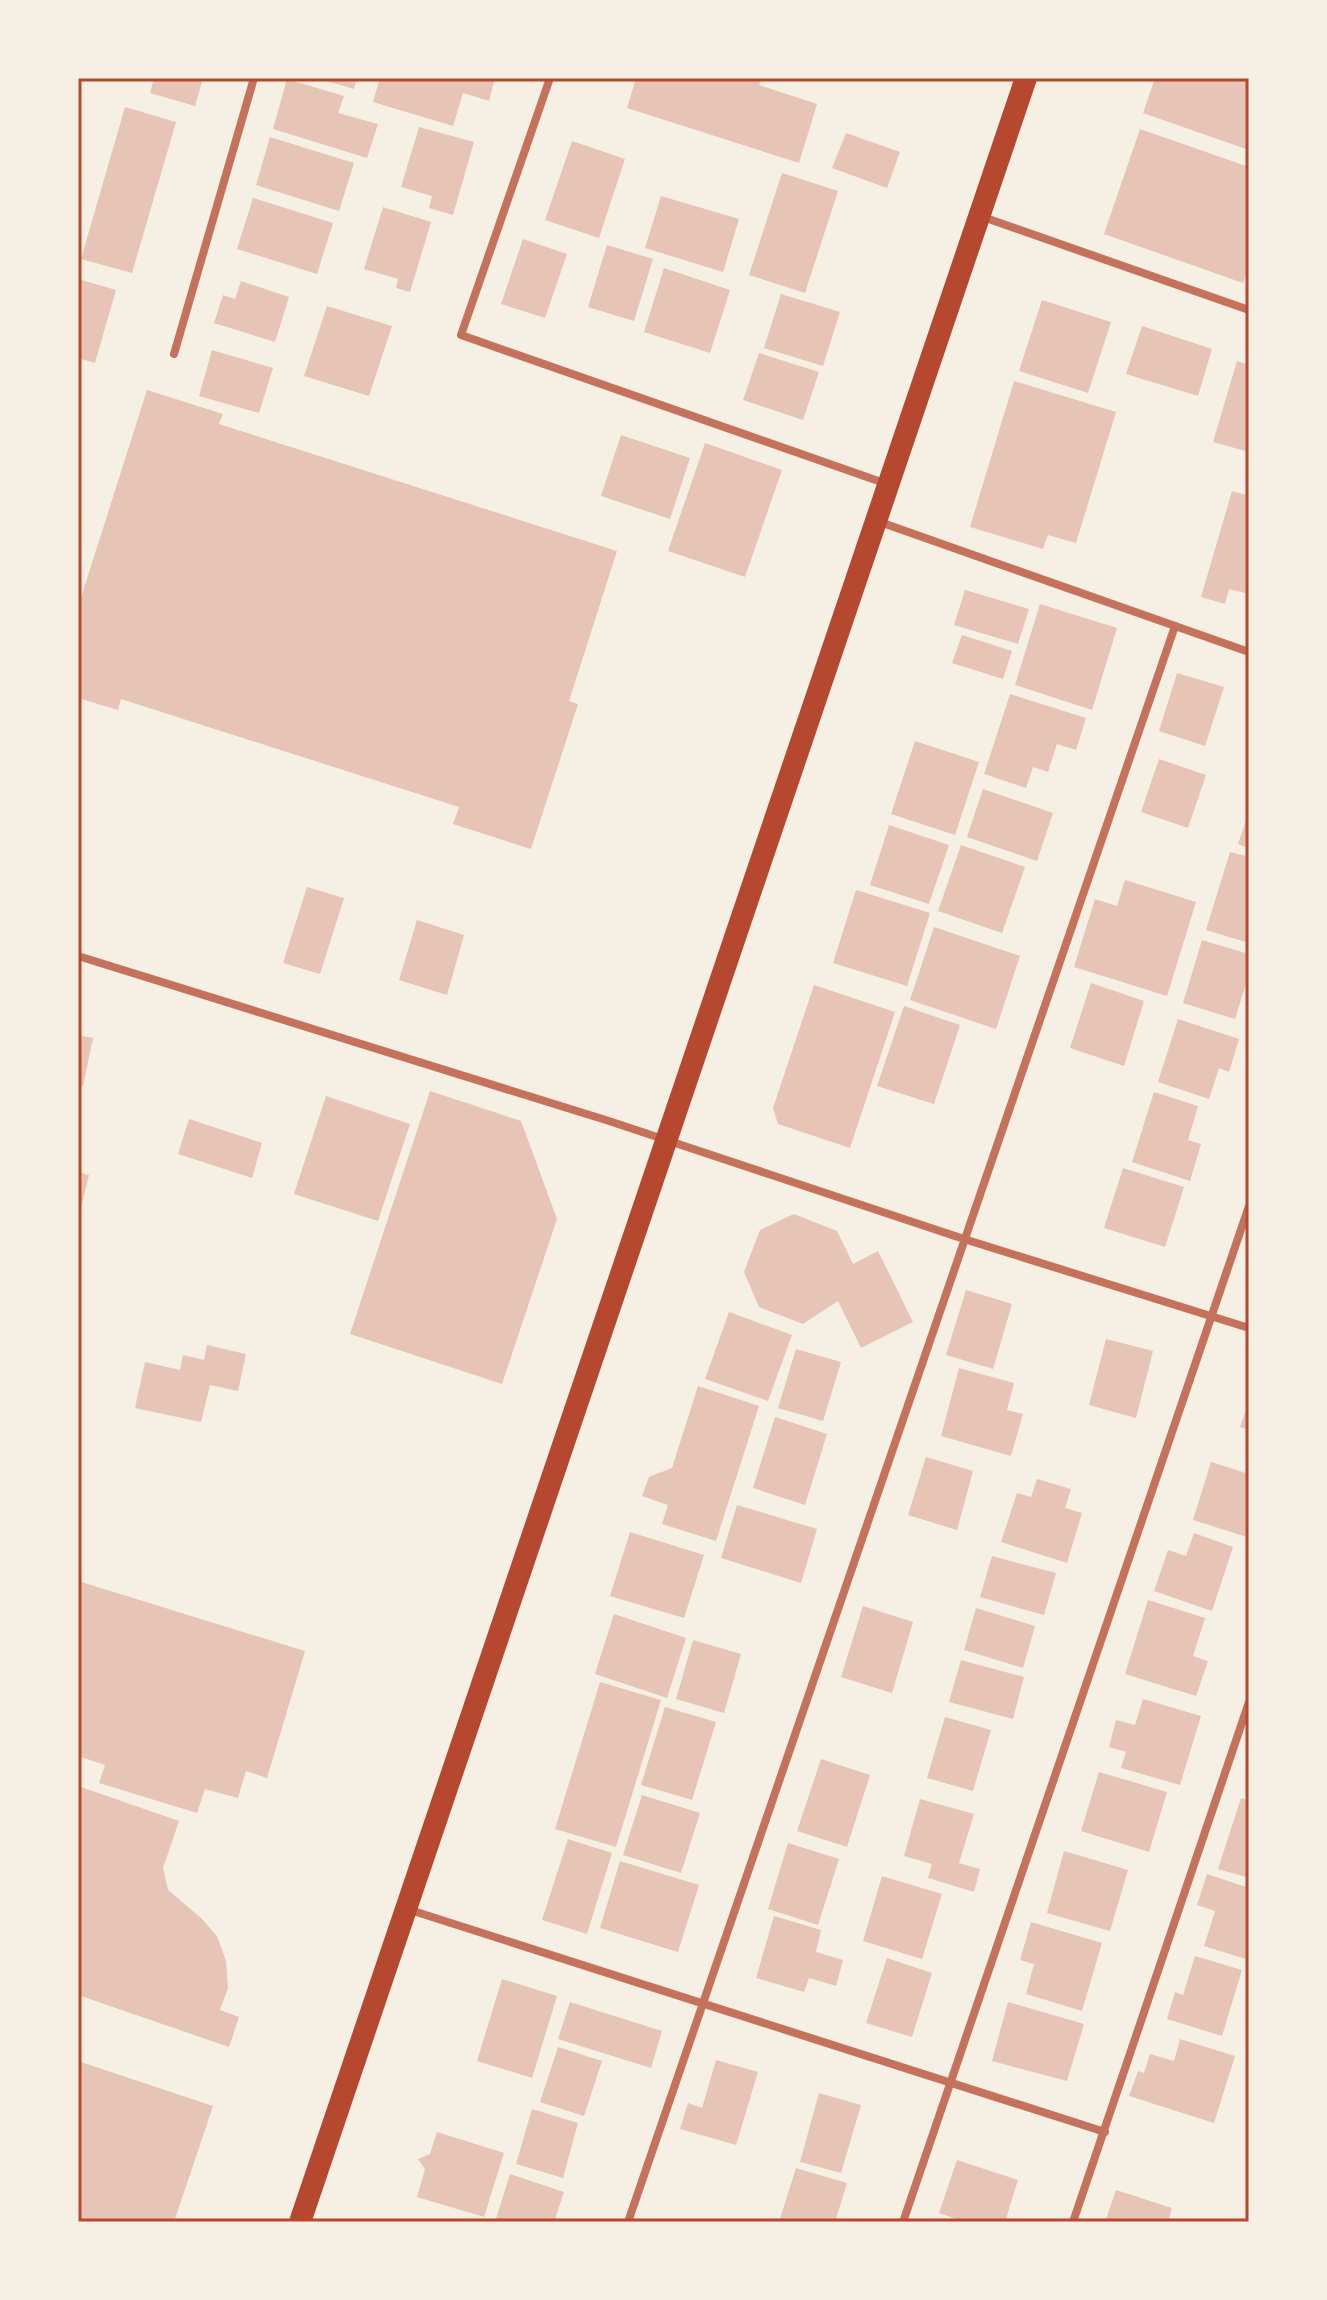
<svg xmlns="http://www.w3.org/2000/svg" width="1327" height="2300" font-family="Literata,serif">
  <style>
    .building { fill: #e6c5b7 }
    .lines { fill: none; stroke-linecap: round; stroke-linejoin: round }
    .minor { stroke: #c5725c; stroke-width: 8 }
    .trunk { stroke: #b5482f; stroke-width: 22 }
    .neatline { fill: none; stroke: #b5482f; stroke-width: 3 }
  </style>
  <rect width="100%" height="100%" fill="#f6efe4"/>
  <g class="building">
    <polygon points="154,78 203,78 195,106 150,93"/>
    <polygon points="316,78 357,78 354,89"/>
    <polygon points="380,78 495,78 489,101 463,93 453,126 373,102"/>
    <polygon points="636,78 762,78 759,85 817,104 799,163 627,108"/>
    <polygon points="1155,78 1245,78 1244,81 1249,83 1249,150 1143,113"/>
    <polygon points="287,79 344,96 338,113 378,124 367,158 273,129"/>
    <polygon points="125,107 176,122 132,273 81,259"/>
    <polygon points="419,127 474,142 453,215 429,208 432,196 401,187"/>
    <polygon points="1140,129 1249,167 1249,266 1243,283 1104,234"/>
    <polygon points="846,133 900,152 887,188 832,168"/>
    <polygon points="270,137 354,163 339,211 256,185"/>
    <polygon points="572,141 625,159 599,238 545,220"/>
    <polygon points="782,173 838,191 805,293 749,275"/>
    <polygon points="661,196 739,219 723,272 645,248"/>
    <polygon points="253,198 333,223 317,274 237,249"/>
    <polygon points="383,207 431,222 410,292 396,288 398,279 364,269"/>
    <polygon points="523,239 567,254 545,318 501,304"/>
    <polygon points="607,245 653,259 634,321 588,307"/>
    <polygon points="664,268 730,290 710,353 644,332"/>
    <polygon points="78,279 116,290 95,363 78,358"/>
    <polygon points="241,281 289,297 275,342 214,323 223,295 235,299"/>
    <polygon points="781,294 840,312 823,366 764,348"/>
    <polygon points="1042,300 1111,322 1088,393 1019,371"/>
    <polygon points="327,306 392,326 369,396 304,376"/>
    <polygon points="1142,326 1212,349 1198,396 1126,374"/>
    <polygon points="212,350 273,368 259,413 199,396"/>
    <polygon points="759,353 819,372 803,420 743,400"/>
    <polygon points="1237,361 1249,365 1249,452 1213,442"/>
    <polygon points="1014,381 1116,412 1076,543 1048,535 1043,549 970,527"/>
    <polygon points="147,390 223,414 219,424 617,551 569,701 578,704 531,849 453,824 459,807 121,699 118,710 78,698 78,607"/>
    <polygon points="621,435 690,458 670,519 601,496"/>
    <polygon points="705,443 782,470 745,577 668,551"/>
    <polygon points="1232,491 1249,496 1249,594 1229,589 1225,604 1201,597"/>
    <polygon points="965,590 1029,609 1018,644 954,625"/>
    <polygon points="1040,604 1117,628 1092,710 1015,685"/>
    <polygon points="962,635 1012,651 1003,679 952,663"/>
    <polygon points="1177,673 1224,687 1205,746 1159,731"/>
    <polygon points="1010,694 1086,718 1076,750 1057,744 1048,772 1033,767 1026,788 984,774"/>
    <polygon points="915,741 979,762 955,835 891,814"/>
    <polygon points="1159,759 1206,775 1188,828 1141,812"/>
    <polygon points="983,789 1053,813 1037,861 967,837"/>
    <polygon points="1249,811 1249,848 1238,844"/>
    <polygon points="889,825 949,845 929,904 870,885"/>
    <polygon points="961,845 1025,867 1002,933 938,911"/>
    <polygon points="1230,852 1249,857 1249,943 1206,930"/>
    <polygon points="1125,880 1196,902 1167,996 1074,967 1095,899 1117,906"/>
    <polygon points="307,887 344,898 320,974 283,963"/>
    <polygon points="856,890 930,913 907,986 833,963"/>
    <polygon points="417,920 464,935 447,995 399,980"/>
    <polygon points="934,927 1020,956 996,1029 910,1000"/>
    <polygon points="1202,940 1249,954 1249,974 1235,1019 1183,1003"/>
    <polygon points="1091,983 1144,1001 1124,1066 1070,1048"/>
    <polygon points="814,985 895,1012 850,1148 778,1124 773,1108"/>
    <polygon points="904,1006 960,1025 934,1104 877,1086"/>
    <polygon points="1178,1019 1239,1039 1229,1072 1219,1068 1209,1099 1158,1082"/>
    <polygon points="78,1035 93,1038 83,1086 78,1085"/>
    <polygon points="430,1091 521,1121 557,1219 502,1384 350,1334"/>
    <polygon points="1154,1092 1198,1106 1188,1140 1201,1144 1190,1181 1132,1162"/>
    <polygon points="326,1096 410,1124 378,1221 294,1194"/>
    <polygon points="189,1119 262,1143 252,1178 178,1154"/>
    <polygon points="1123,1168 1184,1187 1165,1247 1104,1228"/>
    <polygon points="78,1172 89,1175 79,1216 78,1215"/>
    <polygon points="794,1214 837,1231 853,1264 878,1251 913,1322 861,1348 838,1301 803,1324 759,1307 744,1272 760,1230"/>
    <polygon points="966,1290 1012,1304 993,1369 946,1355"/>
    <polygon points="729,1312 792,1335 768,1401 705,1379"/>
    <polygon points="1106,1339 1153,1351 1136,1418 1089,1405"/>
    <polygon points="207,1345 246,1354 238,1391 210,1385 201,1422 135,1408 145,1362 180,1370 183,1355 204,1360"/>
    <polygon points="796,1349 841,1362 823,1421 778,1408"/>
    <polygon points="959,1368 1014,1383 1007,1410 1023,1414 1011,1456 941,1436"/>
    <polygon points="698,1386 759,1406 716,1541 662,1524 668,1505 642,1496 649,1477 672,1468"/>
    <polygon points="1249,1401 1249,1430 1240,1427"/>
    <polygon points="775,1417 827,1434 805,1505 753,1488"/>
    <polygon points="926,1457 973,1471 957,1530 908,1515"/>
    <polygon points="1211,1462 1249,1474 1249,1529 1247,1537 1193,1520"/>
    <polygon points="1037,1479 1071,1489 1065,1508 1082,1513 1067,1563 1001,1542 1017,1493 1031,1497"/>
    <polygon points="737,1505 817,1529 801,1583 721,1558"/>
    <polygon points="630,1532 704,1555 684,1618 610,1596"/>
    <polygon points="1194,1533 1233,1547 1212,1611 1154,1591 1168,1550 1186,1556"/>
    <polygon points="992,1556 1056,1573 1044,1615 980,1597"/>
    <polygon points="78,1581 305,1651 267,1778 246,1771 238,1798 205,1789 197,1813 99,1783 105,1765 78,1756"/>
    <polygon points="1148,1600 1205,1618 1193,1656 1208,1661 1196,1696 1125,1674"/>
    <polygon points="863,1606 913,1622 892,1693 841,1677"/>
    <polygon points="976,1608 1035,1626 1023,1668 964,1650"/>
    <polygon points="614,1614 686,1638 667,1698 595,1674"/>
    <polygon points="693,1640 741,1654 724,1713 676,1699"/>
    <polygon points="961,1660 1024,1677 1013,1719 949,1702"/>
    <polygon points="600,1682 661,1700 616,1847 555,1829"/>
    <polygon points="1143,1699 1201,1716 1180,1785 1121,1768 1126,1752 1109,1747 1116,1720 1135,1725"/>
    <polygon points="665,1707 716,1722 692,1800 641,1785"/>
    <polygon points="945,1717 991,1730 973,1791 927,1778"/>
    <polygon points="821,1759 870,1775 847,1847 797,1831"/>
    <polygon points="1099,1772 1167,1792 1149,1852 1081,1831"/>
    <polygon points="78,1786 179,1821 163,1868 168,1890 201,1918 217,1936 226,1961 228,1988 220,2010 239,2017 229,2047 78,1995"/>
    <polygon points="642,1795 700,1813 681,1873 623,1855"/>
    <polygon points="1241,1798 1249,1801 1249,1878 1218,1869"/>
    <polygon points="920,1799 974,1814 959,1863 980,1869 974,1892 928,1878 932,1864 904,1856"/>
    <polygon points="568,1839 612,1853 587,1934 542,1920"/>
    <polygon points="788,1843 839,1859 818,1925 768,1909"/>
    <polygon points="1064,1851 1128,1870 1110,1931 1047,1913"/>
    <polygon points="620,1861 699,1885 678,1952 600,1928"/>
    <polygon points="1207,1874 1249,1888 1249,1960 1204,1946 1215,1911 1197,1905"/>
    <polygon points="882,1876 942,1894 922,1959 863,1941"/>
    <polygon points="774,1916 821,1930 816,1952 843,1960 836,1986 809,1978 804,1992 756,1978"/>
    <polygon points="1031,1922 1102,1943 1082,2011 1026,1994 1034,1964 1020,1960"/>
    <polygon points="1195,1956 1242,1970 1222,2036 1167,2019 1175,1992 1183,1995"/>
    <polygon points="887,1958 932,1973 912,2037 866,2023"/>
    <polygon points="502,1979 557,1996 532,2078 477,2061"/>
    <polygon points="570,2002 662,2031 651,2068 558,2039"/>
    <polygon points="1008,2002 1084,2024 1067,2081 992,2061"/>
    <polygon points="1180,2039 1235,2056 1214,2123 1129,2096 1138,2071 1144,2073 1150,2054 1174,2061"/>
    <polygon points="558,2047 602,2061 584,2116 540,2102"/>
    <polygon points="716,2060 758,2072 736,2145 680,2129 688,2103 702,2108"/>
    <polygon points="78,2061 213,2106 174,2222 78,2222"/>
    <polygon points="819,2093 861,2105 841,2173 800,2162"/>
    <polygon points="532,2109 578,2123 563,2178 516,2164"/>
    <polygon points="437,2132 504,2153 484,2217 417,2197 425,2169 418,2159 430,2154"/>
    <polygon points="957,2160 1018,2180 1005,2222 965,2222 939,2213"/>
    <polygon points="796,2168 847,2183 835,2222 779,2222"/>
    <polygon points="510,2174 564,2192 554,2222 495,2222"/>
    <polygon points="1116,2190 1172,2208 1168,2222 1105,2222"/>
  </g>
  <g class="lines">
    <g class="minor">
      <polyline points="550,78 461,335 887,484"/>
      <polyline points="980,216 1249,310"/>
      <polyline points="174,354 254,78"/>
      <polyline points="877,521 1249,652"/>
      <polyline points="78,956 609,1121 964,1239 1249,1328"/>
      <polyline points="407,1909 1105,2132"/>
      <polyline points="628,2222 1175,626"/>
      <polyline points="903,2222 1249,1206"/>
      <polyline points="1073,2222 1249,1702"/>
    </g>
    <polyline class="trunk" points="300,2222 1026,78"/>
  </g>
  <rect width="1327" height="2300" fill="none" stroke="#f6efe4" stroke-width="160"/>
  <rect x="80" y="80" width="1167" height="2140" class="neatline"/>
</svg>
